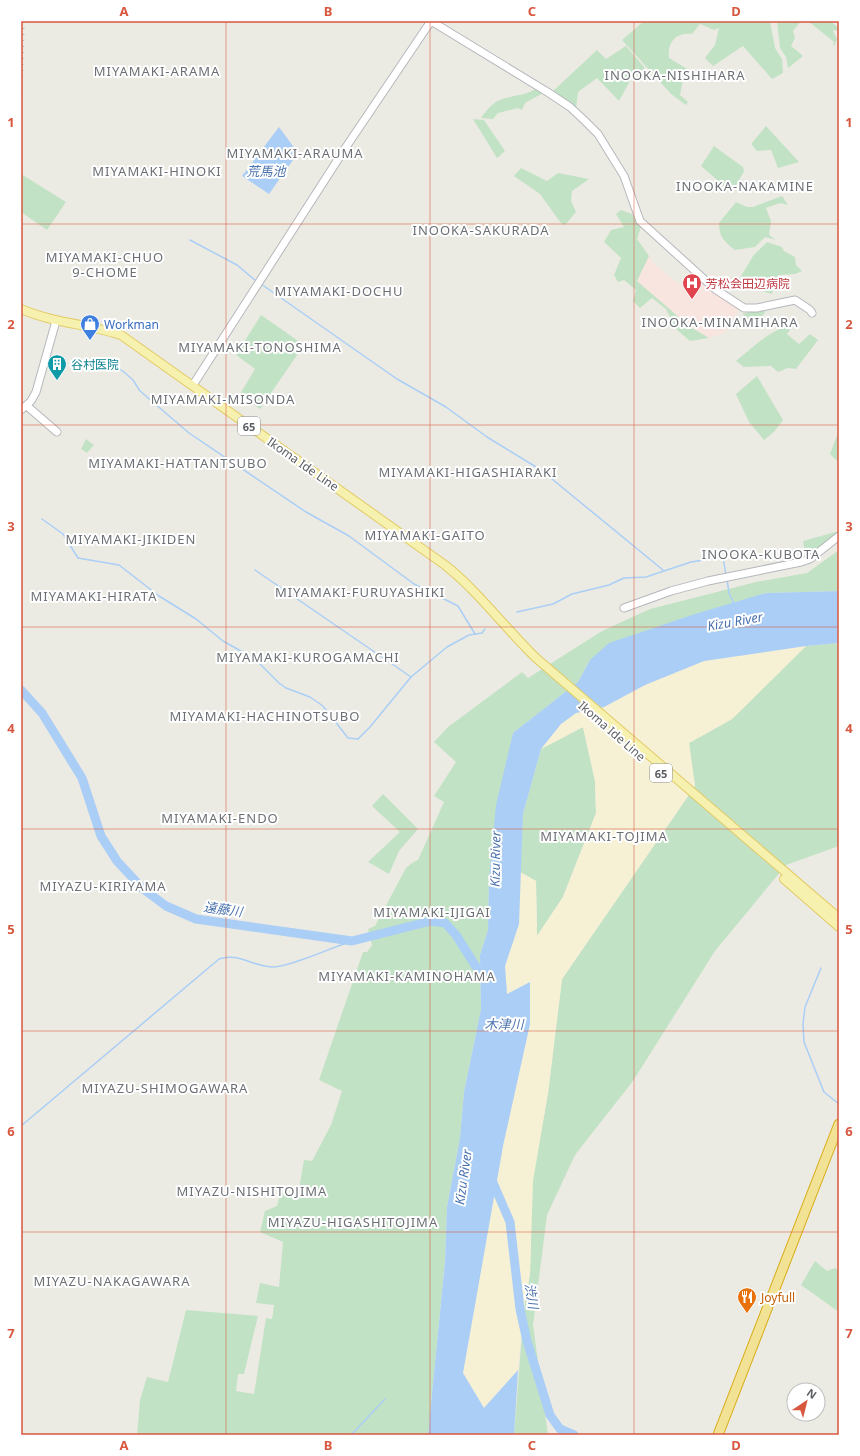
<svg xmlns="http://www.w3.org/2000/svg" width="860" height="1456" font-family="'Noto Sans','Noto Sans JP',sans-serif">
  <style>
    .medical { fill: #f8e5e0 }
    .green { fill: #c2e2c5 }
    .sand { fill: #f6f1d5 }
    .water { fill: #aacef6 }
    .lines { fill: none; stroke-linecap: round; stroke-linejoin: round }
    .stream { stroke: #aacef6; stroke-width: 1.5 }
    .river { stroke: #aacef6; stroke-width: 9 }
    .secondary-casing { stroke: #b5b7bc; stroke-width: 9 }
    .primary-casing { stroke: #e2ca66; stroke-width: 10 }
    .highway-casing { stroke: #d8ac17; stroke-width: 11 }
    .secondary { stroke: #fff; stroke-width: 7 }
    .primary { stroke: #f6f1ae; stroke-width: 8 }
    .highway { stroke: #f2e295; stroke-width: 9 }
    .rail { stroke: #b3b4b4; stroke-width: 1.5; stroke-dasharray: 1 5; stroke-linecap: butt }
    .grid { fill: none; stroke: #d7573f; stroke-width: 1; stroke-opacity: 0.55 }
    .labels { text-anchor: middle; dominant-baseline: central; stroke-width: 4; stroke-linejoin: round; paint-order: stroke }
    .shield { fill: #fff; stroke: #8c8e91; stroke-width: 1 }
    .shield-label { font-size: 11px; font-weight: bold; fill: #5b5e62 }
    .health-label { font-size: 12px; fill: #be3a42; stroke: #fff; text-anchor: start }
    .shop-label { font-size: 12px; fill: #366cbe; stroke: #fff; text-anchor: start }
    .culture-label { font-size: 12px; fill: #0d838f; stroke: #fff; text-anchor: start }
    .street-label { font-size: 12px; fill: #5b5e62; stroke: #fff }
    .food-label { font-size: 12px; fill: #c56008; stroke: #fff; text-anchor: start }
    .neighbourhood-label { font-size: 13px; letter-spacing: 1px; fill: #6c7074; stroke: #fff }
    .water-label { font-size: 13px; font-style: italic; fill: #4c74ae; stroke: #fff }
    .neatline { fill: none; stroke: #d7573f; stroke-width: 1.5 }
    .grid-label { font-size: 13px; text-anchor: middle; font-weight: bold; fill: #d7573f }
  </style>
  <rect width="100%" height="100%" fill="#ecebe3"/>
  <polygon class="medical" points="649,256 655,265 682,286 693,273 738,308 738,311 727,330 722,334 709,338 689,326 637,281"/>
  <g class="green">
    <path d="M 644,21 L 770,21 L 775,48 L 782,59 L 783,73 L 772,79 L 743,46 L 713,66 L 705,58 L 715,45 L 719,28 L 714,30 L 700,24 L 692,34 C 676,32 667,42 669,58 L 689,70 L 683,79 L 680,95 L 688,102 L 686,105 L 671,94 L 622,40 Z"/>
    <polygon points="777,21 801,21 793,31 795,38 791,46 803,56 788,68 786,57 780,48"/>
    <polygon points="808,21 830,21 839,28 839,31 834,30 833,31 837,39 834,46 833,45 834,42"/>
    <polygon points="626,46 645,68 631,79 619,101 597,78 578,92 576,108 569,102 552,92 597,50 606,59"/>
    <path d="M 537,88 L 545,92 L 525,103 L 522,110 L 518,108 L 498,113 L 493,119 L 481,118 C 486,111 492,103 500,100 C 512,95 526,96 537,88 Z"/>
    <polygon points="473,119 484,120 505,151 497,158"/>
    <polygon points="766,126 799,162 778,168 771,150 757,151 751,144"/>
    <polygon points="714,146 743,167 744,171 732,193 701,166"/>
    <polygon points="521,168 547,181 558,173 589,179 572,191 571,201 576,212 565,225 561,223 540,194 514,176"/>
    <polygon points="21,174 66,202 47,230 21,212"/>
    <path d="M 782,196 L 788,205 L 780,203 L 766,208 L 771,221 L 769,235 L 776,240 L 765,237 L 755,247 L 735,250 C 724,242 719,236 719,223 L 736,202 L 747,207 L 753,207 Z"/>
    <polygon points="621,210 632,214 641,227 637,239 649,256 637,281 689,326 709,338 690,341 676,329 666,309 652,298 640,308 633,301 636,290 624,280 618,282 614,275 621,258 604,242 611,230 624,227 616,214"/>
    <polygon points="767,242 782,247 784,251 795,257 796,265 802,271 795,274 778,275 772,294 759,290 741,276 753,256"/>
    <polygon points="762,309 765,312 761,318 752,320 742,314"/>
    <polygon points="261,315 304,345 260,409 240,394 255,369 236,355"/>
    <path d="M 787,326 L 793,326 L 787,334 L 799,344 L 810,334 L 818,340 L 796,369 L 788,368 L 778,372 L 771,366 L 744,367 L 736,361 C 751,349 768,332 787,326 Z"/>
    <polygon points="757,376 783,420 774,432 764,440 749,422 736,394"/>
    <polygon points="839,430 839,463 830,454"/>
    <polygon points="86,439 94,445 87,453 81,449"/>
    <polygon points="839,531 839,533 806,558 803,541"/>
    <polygon points="839,550 839,589 837,591 765,593 590,660 578,682 513,733 492,854 489,879 488,930 480,955 481,1009 464,1092 460,1138 447,1207 445,1260 428,1435 137,1435 140,1400 147,1377 168,1382 186,1310 258,1316 244,1374 238,1374 236,1391 254,1394 266,1318 272,1319 274,1305 256,1303 260,1283 279,1287 283,1242 260,1232 265,1211 277,1206 281,1191 298,1195 304,1160 312,1161 331,1125 342,1091 319,1080 363,952 367,952 372,945 368,929 375,926 406,868 412,863 418,860 444,802 434,796 456,762 434,742 448,727 522,672 528,678 602,631 650,609 756,582 807,573"/>
    <polygon points="839,643 839,846 786,865 715,951 633,1081 575,1155 547,1215 533,1325 548,1435 514,1435 524,1308 530,1274 532,1181 548,1093 562,979 695,786 689,743 732,719 806,646"/>
    <polygon points="583,727 595,781 596,813 563,897 537,936 536,881 520,872 523,814 541,749"/>
    <polygon points="383,794 418,829 399,851 389,874 368,862 400,832 372,806"/>
    <polygon points="815,1261 827,1271 835,1268 839,1271 839,1312 801,1285"/>
  </g>
  <polygon class="sand" points="806,646 732,719 689,743 695,786 562,979 548,1093 533,1181 530,1274 524,1308 518,1370 483,1408 463,1373 503,1146 530,1024 530,983 507,995 505,966 519,924 520,872 536,881 537,936 563,897 596,813 595,781 583,727 541,749 561,724 576,713 604,707 645,685 704,661"/>
  <g class="water">
    <polygon points="279,127 298,153 269,194 242,176"/>
    <polygon points="839,591 839,643 806,646 704,661 645,685 604,707 576,713 561,724 541,749 523,814 519,924 505,966 507,994 530,982 530,1024 503,1146 463,1373 484,1408 518,1370 514,1435 428,1435 445,1261 447,1207 460,1138 464,1092 481,1009 480,955 488,930 489,879 496,805 513,733 578,682 590,660 609,643 695,614 766,593"/>
  </g>
  <g class="lines">
    <g class="stream">
      <polyline points="190,240 237,265 256,281"/>
      <polyline points="261,284 397,379 446,407 487,437 541,470 663,570"/>
      <polyline points="87,363 96,360 108,361 124,372 133,380 140,391 189,433 306,512 349,536 414,584 458,606 475,634"/>
      <polyline points="42,519 63,534 78,558 119,565 159,596 196,619 223,641 255,659 279,683 286,688 310,697 323,706 348,738 358,739"/>
      <polyline points="255,570 411,677"/>
      <polyline points="727,579 729,593 734,604"/>
      <polyline points="517,612 553,604 572,594 609,585 624,578 646,577 691,562 723,557 726,575"/>
      <polyline points="358,739 370,727 411,677 447,647 469,635 482,633 485,629"/>
      <polyline points="821,968 805,1007 803,1024 804,1042 824,1092 839,1104"/>
      <path d="M 21,1126 L 219,959 C 237,952 254,967 273,967 C 290,967 333,947 352,941"/>
      <polyline points="351,1435 385,1399"/>
    </g>
    <g class="river">
      <polyline points="21,690 42,713 82,778 101,836 117,861 142,888 166,906 196,919 352,941 431,921 445,923 456,935 487,984"/>
      <polyline points="491,1178 510,1222 520,1309 527,1341 550,1415 560,1429 574,1435"/>
    </g>
    <g class="secondary-casing">
      <g id="secondary">
        <polyline points="193,385 344,150 431,21 549,93 570,107 585,121 598,134 624,176 640,221 715,289 744,308 757,308 795,300 810,310 812,313"/>
        <polyline points="27,406 57,432"/>
        <polyline points="21,410 31,401 36,392 56,321"/>
        <polyline points="624,608 671,591 708,581 801,562 810,559 839,536"/>
      </g>
    </g>
    <g class="primary-casing">
      <g id="primary">
        <path d="M 21,309 C 53,323 88,324 121,335 L 445,565 C 479,592 505,628 536,658 L 839,918"/>
        <polyline points="784,879 839,927"/>
      </g>
    </g>
    <g class="highway-casing">
      <polyline id="highway" points="718,1435 839,1124"/>
    </g>
    <use href="#secondary" class="secondary"/>
    <use href="#primary" class="primary"/>
    <use href="#highway" class="highway"/>
    <polyline class="rail" points="21,119 24,21"/>
  </g>
  <path class="grid" d="M 226,21 L 226,1435M 430,21 L 430,1435M 634,21 L 634,1435M 21,224 L 839,224M 21,425 L 839,425M 21,627 L 839,627M 21,829 L 839,829M 21,1031 L 839,1031M 21,1232 L 839,1232"/>
  <defs>
    <g id="hospital-pin" transform="scale(1)"><path d="M0 17L-7.5 6A9.5 9.5 0 1 1 7.5 6Z" fill="#e0444e" stroke="#fff"/><path d="M-5-5h3v3.5h4V-5h3V5h-3V1.5h-4V5h-3Z" fill="#fff"/></g>
    <g id="shop-pin" transform="scale(1)"><path d="M0 17L-7.5 6A9.5 9.5 0 1 1 7.5 6Z" fill="#3f7fe0" stroke="#fff"/><path d="M-5-2.5h2.3a2.7 3.5 0 0 1 5.4 0H5L5.5 6h-11ZM-1.5-2.5h3a1.5 2.3 0 0 0-3 0Z" fill="#fff"/></g>
    <g id="building-pin" transform="scale(1)"><path d="M0 17L-7.5 6A9.5 9.5 0 1 1 7.5 6Z" fill="#0f9aa8" stroke="#fff"/><path d="M-4-6H4V6H1V3H-1V6H-4ZM-2.5-4.3h1.7v1.8h-1.7ZM.8-4.3h1.7v1.8H.8ZM-2.5-1h1.7V.8h-1.7ZM.8-1h1.7V.8H.8Z" fill="#fff"/></g>
    <g id="restaurant-pin" transform="scale(1)"><path d="M0 17L-7.5 6A9.5 9.5 0 1 1 7.5 6Z" fill="#e8710a" stroke="#fff"/><path d="M-5-6h1v4h1v-4h1v4h1v-4h1v5L-1.5 .5V6h-2V.5L-5-1ZM5-6V6H3V1.5H1.5Q1.5-4 5-6Z" fill="#fff"/></g>
  </defs>
  <g fill-rule="evenodd">
    <use href="#hospital-pin" x="692" y="283"/>
    <use href="#shop-pin" x="90" y="324"/>
    <use href="#building-pin" x="57" y="364"/>
    <use href="#restaurant-pin" x="747" y="1297"/>
  </g>
  <g class="labels">
    <g class="shield">
      <rect x="238" y="417" width="22" height="18" rx="3"/>
      <rect x="650" y="764" width="22" height="18" rx="3"/>
    </g>
    <g class="shield-label">
      <text x="249" y="426">65</text>
      <text x="661" y="773">65</text>
    </g>
    <g class="health-label">
      <text x="706" y="283">芳松会田辺病院</text>
    </g>
    <g class="shop-label">
      <text x="104" y="324">Workman</text>
    </g>
    <g class="culture-label">
      <text x="71" y="364">谷村医院</text>
    </g>
    <g class="street-label">
      <text transform="translate(303 464) rotate(35)">Ikoma Ide Line</text>
      <text transform="translate(612 731) rotate(41)">Ikoma Ide Line</text>
    </g>
    <g class="food-label">
      <text x="761" y="1297">Joyfull</text>
    </g>
    <g class="neighbourhood-label">
      <text x="157" y="71">MIYAMAKI-ARAMA</text>
      <text x="675" y="75">INOOKA-NISHIHARA</text>
      <text x="295" y="153">MIYAMAKI-ARAUMA</text>
      <text x="157" y="171">MIYAMAKI-HINOKI</text>
      <text x="745" y="186">INOOKA-NAKAMINE</text>
      <text x="481" y="230">INOOKA-SAKURADA</text>
      <text x="105" y="257">MIYAMAKI-CHUO<tspan x="105" dy="15">9-CHOME</tspan></text>
      <text x="339" y="291">MIYAMAKI-DOCHU</text>
      <text x="720" y="322">INOOKA-MINAMIHARA</text>
      <text x="260" y="347">MIYAMAKI-TONOSHIMA</text>
      <text x="223" y="399">MIYAMAKI-MISONDA</text>
      <text x="178" y="463">MIYAMAKI-HATTANTSUBO</text>
      <text x="468" y="472">MIYAMAKI-HIGASHIARAKI</text>
      <text x="425" y="535">MIYAMAKI-GAITO</text>
      <text x="131" y="539">MIYAMAKI-JIKIDEN</text>
      <text x="761" y="554">INOOKA-KUBOTA</text>
      <text x="360" y="592">MIYAMAKI-FURUYASHIKI</text>
      <text x="94" y="596">MIYAMAKI-HIRATA</text>
      <text x="308" y="657">MIYAMAKI-KUROGAMACHI</text>
      <text x="265" y="716">MIYAMAKI-HACHINOTSUBO</text>
      <text x="220" y="818">MIYAMAKI-ENDO</text>
      <text x="604" y="836">MIYAMAKI-TOJIMA</text>
      <text x="103" y="886">MIYAZU-KIRIYAMA</text>
      <text x="432" y="912">MIYAMAKI-IJIGAI</text>
      <text x="407" y="976">MIYAMAKI-KAMINOHAMA</text>
      <text x="165" y="1088">MIYAZU-SHIMOGAWARA</text>
      <text x="252" y="1191">MIYAZU-NISHITOJIMA</text>
      <text x="353" y="1222">MIYAZU-HIGASHITOJIMA</text>
      <text x="112" y="1281">MIYAZU-NAKAGAWARA</text>
    </g>
    <g class="water-label">
      <text x="266" y="171">荒馬池</text>
      <text transform="translate(735 621) rotate(-10)">Kizu River</text>
      <text transform="translate(495 859) rotate(-89)">Kizu River</text>
      <text transform="translate(223 909) rotate(8)">遠藤川</text>
      <text x="504" y="1024">木津川</text>
      <text transform="translate(463 1177) rotate(-82)">Kizu River</text>
      <text transform="translate(532 1296) rotate(81)">渋川</text>
    </g>
  </g>
  <rect width="860" height="1456" fill="none" stroke="#ffffff" stroke-width="44"/>
  <g transform="translate(806 1402) rotate(35)"><circle r="19" fill="#ffffff" stroke="#bdbfc0"/>
  <path d="M0-3L7 15L0 10L-7 15Z" fill="#d7573f"/>
  <text y="-6" font-size="11" font-weight="bold" text-anchor="middle" fill="#5b5e62">N</text>
  </g>
  <rect x="22" y="22" width="816" height="1412" class="neatline"/>
  <g class="grid-label">
    <text x="124" y="16">A</text>
    <text x="328" y="16">B</text>
    <text x="532" y="16">C</text>
    <text x="736" y="16">D</text>
    <text x="11" y="127">1</text>
    <text x="849" y="127">1</text>
    <text x="11" y="329">2</text>
    <text x="849" y="329">2</text>
    <text x="11" y="531">3</text>
    <text x="849" y="531">3</text>
    <text x="11" y="733">4</text>
    <text x="849" y="733">4</text>
    <text x="11" y="934">5</text>
    <text x="849" y="934">5</text>
    <text x="11" y="1136">6</text>
    <text x="849" y="1136">6</text>
    <text x="11" y="1338">7</text>
    <text x="849" y="1338">7</text>
    <text x="124" y="1450">A</text>
    <text x="328" y="1450">B</text>
    <text x="532" y="1450">C</text>
    <text x="736" y="1450">D</text>
  </g>
</svg>
